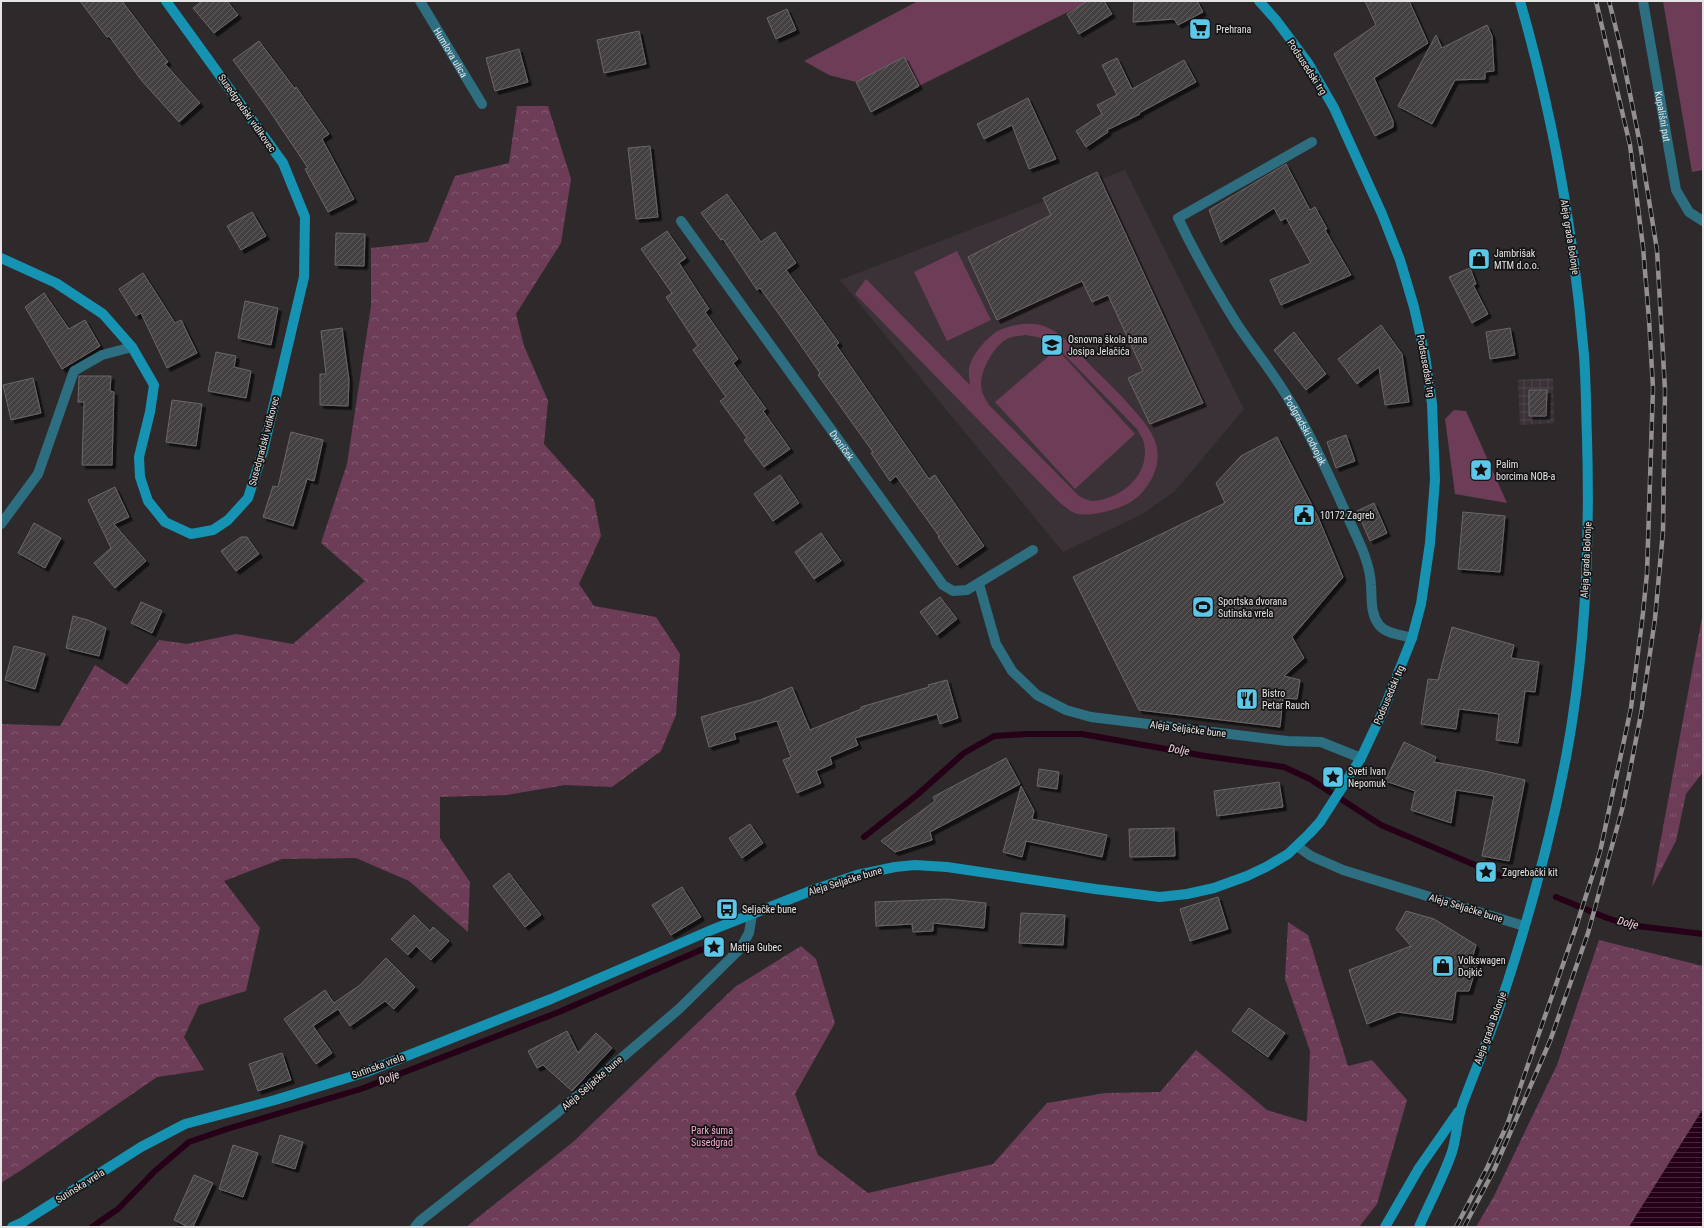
<svg xmlns="http://www.w3.org/2000/svg" width="1704" height="1228" font-family="'Roboto Condensed',sans-serif">
  <style>
    .built { fill: #3b3237 }
    .industrial { fill: url(#industrial-grid) }
    .grass { fill: url(#grass-tufts) }
    .forest { fill: url(#forest-crowns) }
    .green { fill: #6d3d58; fill-rule: evenodd }
    .water { fill: url(#water-rules) }
    .lines { fill: none; stroke-linecap: round; stroke-linejoin: round }
    .stream { stroke: #250017; stroke-width: 6 }
    .building { fill: url(#building-hatch); stroke: #6b6769; filter: url(#shadow) }
    .street { stroke: #2e6e81; stroke-width: 10 }
    .secondary { stroke: #1693b2; stroke-width: 10 }
    .rail-casing { stroke: #949092; stroke-width: 4.5 }
    .rail { stroke: #151414; stroke-width: 3; stroke-dasharray: 9; stroke-linecap: butt }
    .labels { text-anchor: middle; dominant-baseline: central; stroke-width: 3.5; stroke-linejoin: round; paint-order: stroke }
    .poi-label { font-size: 10px; fill: #e7e4e5; stroke: #151414; text-anchor: start }
    .street-label { font-size: 10px; fill: #e7e4e5; stroke: #151414 }
    .park-label { font-size: 10px; fill: #f8acd5; stroke: #151414 }
    .water-label { font-size: 11px; font-style: italic; fill: #fad2e6; stroke: #151414 }
  </style>
  <defs>
    <pattern id="industrial-grid" width="8" height="8" patternUnits="userSpaceOnUse"><rect width="8" height="8" fill="#3b3237"/><path d="M0 4h8M4 0v8" fill="none" stroke="#4e464a"/></pattern>
    <pattern id="grass-tufts" width="24" height="20" patternUnits="userSpaceOnUse"><rect width="24" height="20" fill="#6d3d58"/><path d="M3 7l-1-3M5 7V3M7 7l1-3M15 17l-1-3M17 17v-4M19 17l1-3" fill="none" stroke="#825970"/></pattern>
    <pattern id="forest-crowns" width="20" height="18" patternUnits="userSpaceOnUse"><rect width="20" height="18" fill="#6d3d58"/><path d="M2 6a3 3 0 1 1 6 0M12 15a3 3 0 1 1 6 0" fill="none" stroke="#825970"/></pattern>
    <pattern id="water-rules" width="6" height="5" patternUnits="userSpaceOnUse"><rect width="6" height="5" fill="#250017"/><path d="M0 2.5h6" fill="none" stroke="#452539"/></pattern>
    <pattern id="building-hatch" width="6" height="6" patternUnits="userSpaceOnUse"><rect width="6" height="6" fill="#444042"/><path d="M-1 1l2-2M0 6l6-6M5 7l2-2" fill="none" stroke="#5f5b5d"/></pattern>
    <filter id="shadow"><feDropShadow dx="3.5" dy="3.5" stdDeviation="0" flood-color="#0009"/></filter>
  </defs>
  <rect width="100%" height="100%" fill="#2e2a2c"/>
  <polygon class="built" points="1125,170 1244,409 1175,491 1142,514 1063,552 840,280"/>
  <polygon class="industrial" points="1553,378 1554,423 1520,425 1518,380"/>
  <polygon class="grass" points="1703,612 1703,772 1686,794 1676,841 1652,887"/>
  <g class="forest">
    <polygon points="517,106 548,106 571,179 561,243 516,314 524,346 548,401 544,444 594,500 601,536 579,584 594,606 656,617 680,654 676,715 661,751 612,787 565,785 507,795 440,797 440,838 470,882 468,932 409,881 356,858 282,859 224,881 260,928 246,991 199,1005 184,1037 204,1070 157,1077 26,1167 1,1183 1,724 60,726 95,665 127,685 159,640 187,644 236,634 293,644 365,581 321,543 347,464 371,306 371,248 428,242 455,176 509,163"/>
    <polygon points="1288,922 1308,935 1348,1066 1372,1060 1407,1100 1377,1204 1359,1227 466,1227 573,1142 735,987 801,946 816,959 835,1023 795,1094 818,1155 868,1193 993,1164 1047,1103 1105,1093 1160,1092 1196,1050 1267,1110 1307,1122 1310,1051 1285,979"/>
    <polygon points="1599,940 1703,966 1703,1109 1629,1227 1476,1227 1494,1196 1557,1065"/>
  </g>
  <g class="green">
    <polygon points="918,1 1090,1 919,86 904,57 856,82 829,75 804,61"/>
    <polygon points="1663,1 1703,1 1703,170 1692,172"/>
    <polygon points="957,251 991,320 947,341 914,272"/>
    <path d="M 866,279 L 970,385 C 970,380 968,375 969,370 C 970,356 989,334 1002,329 C 1014,324 1031,322 1044,326 C 1065,334 1080,355 1096,371 C 1109,383 1121,395 1132,408 C 1152,430 1167,450 1151,480 C 1144,491 1138,499 1125,505 C 1114,510 1088,518 1075,513 C 1069,511 1063,505 1058,501 L 855,294 ZM 1025,335 L 1037,337 L 1053,343 L 1137,429 C 1139,433 1142,437 1143,440 C 1153,472 1123,499 1093,501 C 1089,501 1083,498 1079,496 L 989,405 C 987,401 983,396 982,391 C 977,375 994,344 1009,338 C 1014,336 1020,336 1025,335 Z"/>
    <polygon points="1057,349 1135,434 1075,489 995,402"/>
    <polygon points="1454,410 1466,411 1507,503 1455,494 1445,419"/>
  </g>
  <polygon class="water" points="1703,1109 1703,1227 1629,1227"/>
  <g class="lines">
    <g class="stream">
      <polyline points="864,837 917,795 964,753 994,736 1027,734 1082,734 1205,756 1284,767 1310,779 1381,825 1501,876"/>
      <polyline points="1556,897 1607,918 1629,925 1703,934"/>
      <polyline points="92,1227 118,1209 155,1171 189,1142 227,1129 361,1089 559,1012 703,949"/>
    </g>
  </g>
  <g class="building">
    <polygon points="80,1 122,1 168,62 165,64 200,103 179,122 142,81 109,36 107,37"/>
    <polygon points="202,1 227,1 238,15 214,33 193,8"/>
    <polygon points="1088,1 1104,1 1112,14 1079,34 1067,14"/>
    <polygon points="1134,1 1197,1 1203,12 1178,25 1174,19 1133,22"/>
    <polygon points="1365,1 1409,1 1428,43 1374,78 1393,121 1393,127 1375,136 1334,54 1376,25"/>
    <polygon points="787,9 796,30 776,39 767,18"/>
    <polygon points="1487,25 1492,36 1494,71 1485,72 1485,79 1455,80 1432,124 1398,106 1436,35 1442,48"/>
    <polygon points="639,31 646,64 604,73 597,40"/>
    <polygon points="259,41 295,89 296,87 329,134 322,139 354,199 328,212 305,169 308,168 267,107 233,60"/>
    <polygon points="519,49 528,82 495,91 486,58"/>
    <polygon points="904,57 919,86 871,112 856,82"/>
    <polygon points="1117,58 1132,89 1184,60 1196,82 1139,113 1140,114 1107,130 1108,132 1086,147 1076,131 1102,114 1097,105 1117,95 1102,65"/>
    <polygon points="1028,98 1056,159 1029,169 1012,125 984,139 977,124"/>
    <polygon points="650,146 658,217 636,219 628,148"/>
    <polygon points="1286,164 1310,210 1315,207 1327,229 1325,230 1351,275 1281,305 1270,280 1311,263 1286,218 1281,221 1274,208 1221,242 1209,210"/>
    <polygon points="1097,172 1203,403 1150,424 1128,378 1143,371 1108,295 1092,302 1082,281 997,320 968,257 1051,215 1043,198"/>
    <polygon points="727,194 761,242 775,232 796,263 786,270 839,343 836,345 929,479 935,475 984,546 957,565 938,537 939,536 896,476 890,481 871,453 873,452 818,375 820,373 784,321 760,288 757,290 723,239 721,240 701,213"/>
    <polygon points="252,212 266,236 241,250 227,226"/>
    <polygon points="667,231 686,258 679,263 709,309 705,312 738,359 733,363 766,409 763,411 790,449 764,467 744,440 747,438 720,401 726,397 693,350 698,346 666,297 672,293 641,249"/>
    <polygon points="336,233 365,234 364,266 335,265"/>
    <polygon points="1470,268 1476,284 1473,285 1488,314 1472,323 1449,277"/>
    <polygon points="143,273 175,323 181,320 197,353 167,368 141,313 136,316 119,289"/>
    <polygon points="44,293 69,329 85,320 100,346 62,369 25,307"/>
    <polygon points="245,301 278,308 271,345 238,338"/>
    <polygon points="1381,325 1402,354 1409,402 1385,405 1379,367 1357,384 1338,359"/>
    <polygon points="342,328 349,380 348,406 320,405 320,374 326,374 321,331"/>
    <polygon points="1510,328 1515,355 1490,359 1486,332"/>
    <polygon points="1294,332 1326,374 1306,390 1274,350"/>
    <polygon points="216,352 236,356 234,367 251,371 246,398 208,391"/>
    <polygon points="79,376 111,376 110,391 114,392 112,465 82,465 84,402 78,402"/>
    <polygon points="33,378 41,413 11,420 3,385"/>
    <polygon points="1529,390 1547,390 1546,416 1529,416"/>
    <polygon points="172,400 202,404 196,446 166,442"/>
    <polygon points="291,432 323,440 314,481 307,479 293,526 263,517 273,486 278,487"/>
    <polygon points="1346,435 1355,461 1336,468 1327,442"/>
    <polygon points="1277,437 1318,517 1343,577 1292,637 1304,658 1284,676 1300,680 1297,699 1283,698 1280,727 1139,710 1073,577 1225,503 1216,483 1241,456"/>
    <polygon points="780,475 799,503 773,521 754,494"/>
    <polygon points="115,487 129,517 114,524 146,561 115,588 94,563 111,548 88,500"/>
    <polygon points="1374,503 1387,533 1370,541 1357,511"/>
    <polygon points="1463,512 1505,516 1500,572 1458,569"/>
    <polygon points="34,523 61,538 45,568 18,553"/>
    <polygon points="821,533 841,561 814,579 795,552"/>
    <polygon points="241,537 247,537 259,554 236,571 221,551"/>
    <polygon points="940,597 957,619 937,635 920,612"/>
    <polygon points="141,602 162,611 152,633 131,623"/>
    <polygon points="73,616 88,620 106,628 99,656 66,648"/>
    <polygon points="1452,627 1514,645 1511,658 1539,662 1535,692 1525,691 1518,743 1496,740 1499,714 1459,709 1456,729 1421,724 1428,679 1438,680"/>
    <polygon points="14,646 45,654 35,689 5,680"/>
    <polygon points="947,680 958,718 940,724 937,714 855,738 858,745 830,757 832,764 816,771 821,783 797,793 783,760 791,757 777,721 734,733 736,739 709,747 701,717 760,700 792,687 810,730 861,709 861,707 929,687 928,685"/>
    <polygon points="1404,742 1436,757 1434,762 1484,771 1525,780 1509,861 1482,856 1494,796 1456,790 1451,823 1411,810 1415,791 1385,781"/>
    <polygon points="1006,758 1020,784 930,832 932,840 895,852 881,841 935,801 933,797"/>
    <polygon points="1039,769 1059,772 1057,789 1037,786"/>
    <polygon points="1279,782 1283,807 1217,816 1214,791"/>
    <polygon points="1021,786 1034,811 1032,819 1107,835 1102,857 1026,841 1022,857 1003,852"/>
    <polygon points="750,824 763,843 742,858 729,838"/>
    <polygon points="1174,828 1175,856 1130,857 1129,829"/>
    <polygon points="509,873 541,915 525,927 493,886"/>
    <polygon points="682,887 701,917 671,935 652,905"/>
    <polygon points="1218,897 1228,929 1190,941 1180,909"/>
    <polygon points="947,899 986,903 984,928 933,923 933,931 913,932 912,924 876,926 875,902"/>
    <polygon points="1406,911 1434,919 1476,945 1472,959 1478,962 1469,991 1456,991 1452,1020 1398,1012 1367,1024 1349,970 1411,946 1396,929"/>
    <polygon points="1021,913 1065,915 1063,945 1019,943"/>
    <polygon points="414,915 430,931 433,927 449,941 431,960 416,946 408,955 391,939"/>
    <polygon points="386,958 415,987 394,1009 385,1001 350,1026 338,1009 313,1026 332,1053 316,1064 284,1019 325,990 334,1003 360,985"/>
    <polygon points="1249,1008 1285,1033 1268,1057 1232,1031"/>
    <polygon points="567,1031 578,1053 596,1033 612,1048 572,1091 543,1065 537,1068 528,1051"/>
    <polygon points="282,1053 291,1080 258,1091 249,1064"/>
    <polygon points="280,1135 303,1142 295,1169 272,1162"/>
    <polygon points="233,1145 258,1153 243,1197 219,1189"/>
    <polygon points="194,1175 213,1183 193,1227 188,1227 174,1220"/>
  </g>
  <g class="lines">
    <g class="street">
      <path id="s1" d="M 420,1 L 482,104"/>
      <path id="s2" d="M 1643,1 L 1676,190 L 1689,212 L 1703,221"/>
      <path id="s3" d="M 1312,142 L 1178,218 C 1195,254 1214,287 1235,321 C 1252,347 1272,371 1288,398 C 1310,433 1328,473 1345,511 C 1355,534 1370,560 1371,585 C 1372,599 1370,613 1379,625 C 1386,634 1402,635 1412,638"/>
      <path id="s4" d="M 681,221 L 943,585 L 953,591 L 967,590 L 1033,550"/>
      <polyline points="1,524 38,474 74,371 102,355 132,347"/>
      <polyline points="979,584 996,644 1012,671 1037,695 1066,710 1091,717 1287,741 1321,742 1361,758"/>
      <polyline points="1297,846 1311,856 1343,870 1524,926"/>
      <polyline points="415,1227 420,1221 557,1113 679,1009 740,949 749,933 752,915"/>
    </g>
    <g class="secondary">
      <polyline points="1,258 56,283 103,314 132,347 154,385 150,412 139,457 140,477 148,501 165,522 191,534 213,530 228,520 248,498 263,451 304,277 305,217 283,163 166,1"/>
      <polyline points="12,1227 23,1222 141,1147 185,1124 275,1100 366,1072 551,999 709,931 813,890 857,875 895,867 915,865 947,867 1095,889 1160,897 1187,894 1214,888 1247,876 1266,867 1288,854 1309,834 1320,822 1361,758 1383,711 1412,638 1421,604 1430,543 1435,480 1432,404 1425,356 1414,307 1400,260 1382,214 1334,108 1308,63 1276,20 1259,1"/>
      <polyline points="1385,1227 1419,1168 1458,1112"/>
      <path d="M 1419,1227 C 1430,1202 1443,1178 1452,1152 C 1457,1136 1457,1118 1463,1103 C 1475,1071 1488,1040 1499,1008 C 1527,925 1551,838 1567,752 C 1586,648 1590,542 1587,437 C 1586,410 1586,382 1584,355 C 1574,235 1553,116 1520,1"/>
    </g>
    <g class="rail-casing">
      <g id="rail">
        <polyline points="1456,1227 1487,1168 1507,1125 1575,930 1600,852 1631,708 1643,613 1647,573 1653,388 1649,319 1643,247 1630,145 1596,1"/>
        <polyline points="1464,1227 1494,1170 1550,1041 1588,933 1623,806 1641,714 1655,619 1663,531 1665,390 1657,250 1640,144 1621,49 1609,1"/>
      </g>
    </g>
    <use href="#rail" class="rail"/>
  </g>
  <defs>
    <g id="supermarket-square" transform="scale(1.15)"><rect x="-9" y="-9" width="18" height="18" rx="4" fill="#5cc7e8" stroke="#151414"/><path d="M-6-5.5h2.5l.6 2H6L4.5 2H-2.5L-4.4-4H-6ZM-1.5 3.2a1.3 1.3 0 1 0 .1 0ZM3 3.2a1.3 1.3 0 1 0 .1 0Z" fill="#111"/></g>
    <g id="shop-square" transform="scale(1.15)"><rect x="-9" y="-9" width="18" height="18" rx="4" fill="#5cc7e8" stroke="#151414"/><path d="M-5-2.5h2.3a2.7 3.5 0 0 1 5.4 0H5L5.5 6h-11ZM-1.5-2.5h3a1.5 2.3 0 0 0-3 0Z" fill="#111"/></g>
    <g id="school-square" transform="scale(1.15)"><rect x="-9" y="-9" width="18" height="18" rx="4" fill="#5cc7e8" stroke="#151414"/><path d="M0-5L7-2L0 1L-7-2ZM-4 1L0 2.5L4 1V4Q0 6-4 4Z" fill="#111"/></g>
    <g id="sight-square" transform="scale(1.15)"><rect x="-9" y="-9" width="18" height="18" rx="4" fill="#5cc7e8" stroke="#151414"/><path d="M0-6L1.8-2.2L6-1.7L2.9 1.2L3.7 5.4L0 3.3L-3.7 5.4L-2.9 1.2L-6-1.7L-1.8-2.2Z" fill="#111"/></g>
    <g id="civic-square" transform="scale(1.15)"><rect x="-9" y="-9" width="18" height="18" rx="4" fill="#5cc7e8" stroke="#151414"/><path d="M-.6-6.5H3V-4.5H.6V-3L4-1V1h2V6H-6V1h2V-1L-.6-3ZM-1.2 2.5V6h2.4V2.5Z" fill="#111"/></g>
    <g id="stadium-square" transform="scale(1.15)"><rect x="-9" y="-9" width="18" height="18" rx="4" fill="#5cc7e8" stroke="#151414"/><path d="M0-5a6.5 5 0 1 0 0 10a6.5 5 0 1 0 0-10ZM-3.5-1.8h7v3.6h-7Z" fill="#111"/></g>
    <g id="restaurant-square" transform="scale(1.15)"><rect x="-9" y="-9" width="18" height="18" rx="4" fill="#5cc7e8" stroke="#151414"/><path d="M-5-6h1v4h1v-4h1v4h1v-4h1v5L-1.5 .5V6h-2V.5L-5-1ZM5-6V6H3V1.5H1.5Q1.5-4 5-6Z" fill="#111"/></g>
    <g id="bus-square" transform="scale(1.15)"><rect x="-9" y="-9" width="18" height="18" rx="4" fill="#5cc7e8" stroke="#151414"/><path d="M-5-6H5V4H4V6H2V4H-2V6H-4V4H-5ZM-3.5-4V0h7V-4ZM-3.5 1.2v1.5H-2V1.2ZM2 1.2v1.5H3.5V1.2Z" fill="#111"/></g>
  </defs>
  <g fill-rule="evenodd">
    <use href="#supermarket-square" x="1200" y="29"/>
    <use href="#shop-square" x="1479" y="259"/>
    <use href="#school-square" x="1052" y="345"/>
    <use href="#sight-square" x="1481" y="470"/>
    <use href="#civic-square" x="1304" y="515"/>
    <use href="#stadium-square" x="1203" y="607"/>
    <use href="#restaurant-square" x="1247" y="699"/>
    <use href="#sight-square" x="1333" y="777"/>
    <use href="#sight-square" x="1486" y="872"/>
    <use href="#bus-square" x="727" y="909"/>
    <use href="#sight-square" x="714" y="947"/>
    <use href="#shop-square" x="1443" y="966"/>
  </g>
  <g class="labels">
    <g class="poi-label">
      <text x="1216" y="29">Prehrana</text>
      <text x="1494" y="253">Jambrišak<tspan x="1494" dy="12">MTM d.o.o.</tspan></text>
      <text x="1068" y="339">Osnovna škola bana<tspan x="1068" dy="12">Josipa Jelačića</tspan></text>
      <text x="1496" y="464">Palim<tspan x="1496" dy="12">borcima NOB-a</tspan></text>
      <text x="1320" y="515">10172 Zagreb</text>
      <text x="1218" y="601">Sportska dvorana<tspan x="1218" dy="12">Sutinska vrela</tspan></text>
      <text x="1262" y="693">Bistro<tspan x="1262" dy="12">Petar Rauch</tspan></text>
      <text x="1348" y="771">Sveti Ivan<tspan x="1348" dy="12">Nepomuk</tspan></text>
      <text x="1502" y="872">Zagrebački kit</text>
      <text x="742" y="909">Seljačke bune</text>
      <text x="730" y="947">Matija Gubec</text>
      <text x="1458" y="960">Volkswagen<tspan x="1458" dy="12">Dojkić</tspan></text>
    </g>
    <g class="street-label">
      <text stroke="none"><textPath href="#s1" startOffset="60">Humlova ulica</textPath></text>
      <text transform="translate(1307 67) rotate(57)">Podsusedski trg</text>
      <text transform="translate(247 113) rotate(55)">Susedgradski vidikovec</text>
      <text stroke="none"><textPath href="#s2" startOffset="117">Kupališni put</textPath></text>
      <text transform="translate(1570 237) rotate(81)">Aleja grada Bolonje</text>
      <text transform="translate(1426 366) rotate(80)">Podsusedski trg</text>
      <text stroke="none"><textPath href="#s3" startOffset="402">Podgradski odvojak</textPath></text>
      <text transform="translate(264 441) rotate(-75)">Susedgradski vidikovec</text>
      <text stroke="none"><textPath href="#s4" startOffset="276">Dvoriček</textPath></text>
      <text transform="translate(1586 560) rotate(-87)">Aleja grada Bolonje</text>
      <text transform="translate(1389 695) rotate(-67)">Podsusedski trg</text>
      <text transform="translate(1188 729) rotate(7)">Aleja Seljačke bune</text>
      <text transform="translate(845 881) rotate(-17)">Aleja Seljačke bune</text>
      <text transform="translate(1466 908) rotate(17)">Aleja Seljačke bune</text>
      <text transform="translate(1490 1028) rotate(-70)">Aleja grada Bolonje</text>
      <text transform="translate(378 1066) rotate(-20)">Sutinska vrela</text>
      <text transform="translate(592 1083) rotate(-41)">Aleja Seljačke bune</text>
      <text transform="translate(80 1186) rotate(-32)">Sutinska vrela</text>
    </g>
    <g class="park-label">
      <text x="712" y="1130">Park šuma<tspan x="712" dy="12">Susedgrad</tspan></text>
    </g>
    <g class="water-label">
      <text transform="translate(1179 750) rotate(9)">Dolje</text>
      <text transform="translate(1628 923) rotate(15)">Dolje</text>
      <text transform="translate(389 1078) rotate(-21)">Dolje</text>
    </g>
  </g>
  <rect width="1704" height="1228" fill="none" stroke="#e7e4e5" stroke-width="4"/>
</svg>
